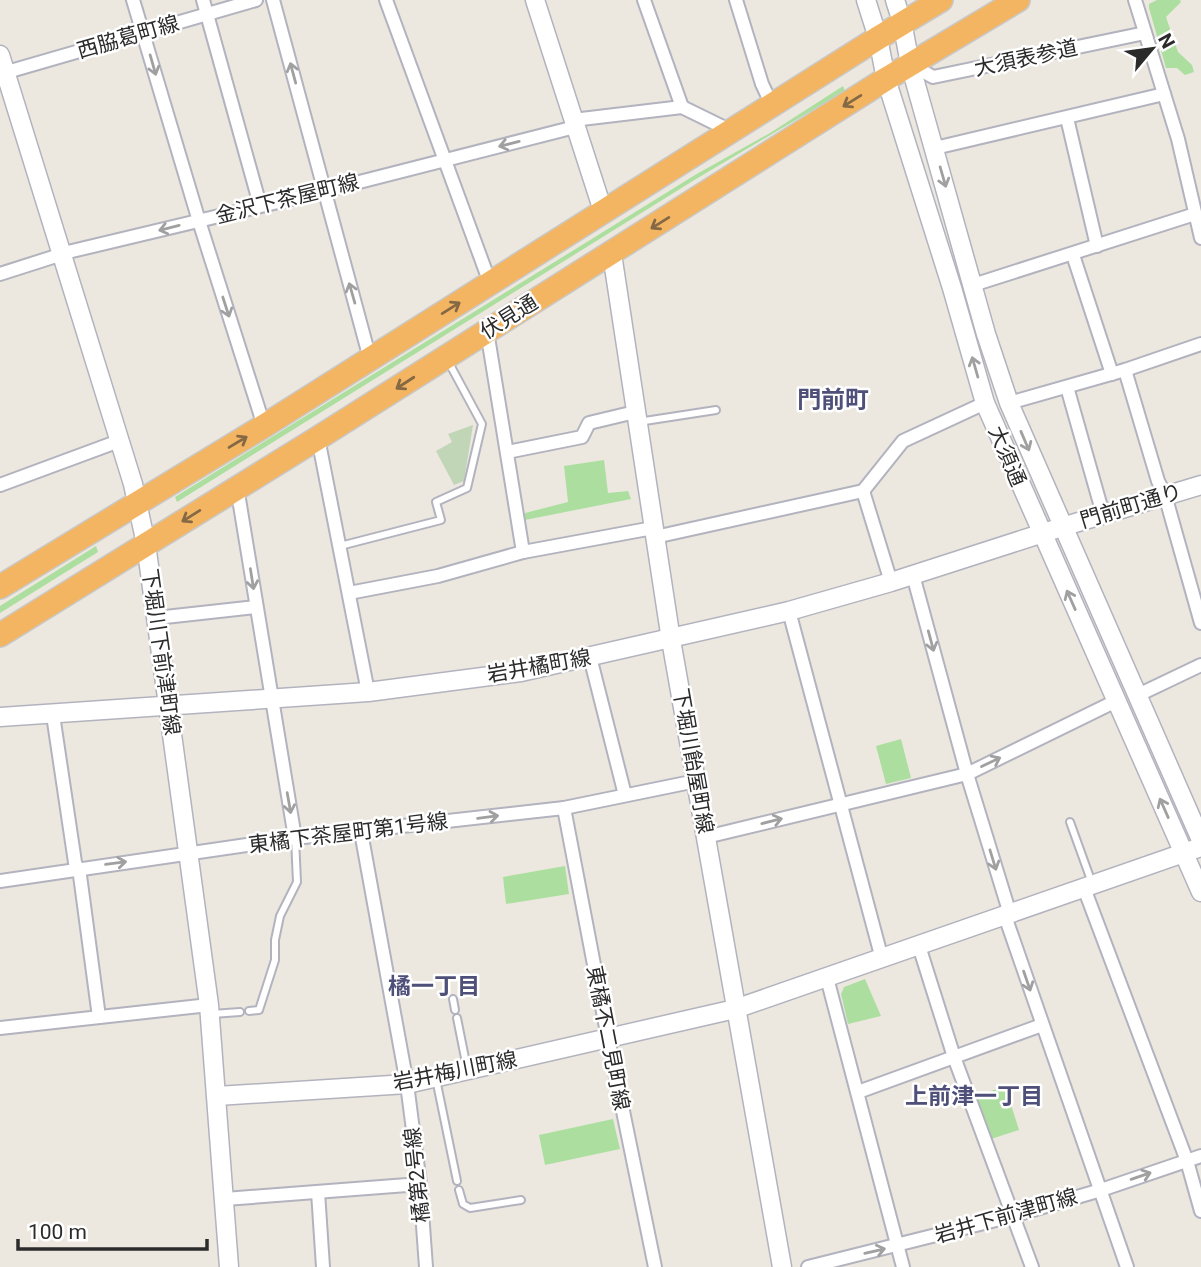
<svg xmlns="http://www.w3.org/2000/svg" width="1201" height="1267" font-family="Roboto,'Noto Sans JP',sans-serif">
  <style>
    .green { fill: #acdf9f }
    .cemetery { fill: #c1d5b7 }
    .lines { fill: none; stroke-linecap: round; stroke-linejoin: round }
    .lane-casing { stroke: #b2b3be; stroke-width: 10 }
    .street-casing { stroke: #b2b3be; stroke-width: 16 }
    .secondary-casing { stroke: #b2b3be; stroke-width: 21 }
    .highway-casing { stroke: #c8c8c8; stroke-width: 26 }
    .lane { stroke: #fff; stroke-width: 6 }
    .street { stroke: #fff; stroke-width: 12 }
    .secondary { stroke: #fff; stroke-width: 18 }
    .highway { stroke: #f4b562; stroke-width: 23 }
    .oneway { stroke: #a0a0a0 }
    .oneway2 { stroke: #856944 }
    .labels { text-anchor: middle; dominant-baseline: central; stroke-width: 5; stroke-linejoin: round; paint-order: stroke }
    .street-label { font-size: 21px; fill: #2b2b2b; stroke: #fff }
    .neighbourhood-label { font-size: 23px; font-weight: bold; fill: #4e5079; stroke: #fff }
    .quarter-label { font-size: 24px; font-weight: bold; fill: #4e5079; stroke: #fff }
  </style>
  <rect width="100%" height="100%" fill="#ece8df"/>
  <g class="green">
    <polygon points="1157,0 1180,0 1181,2 1166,17 1178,52 1192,65 1194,72 1185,75 1177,68 1166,68 1149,8 1149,4"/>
    <polygon points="843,86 845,91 696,179 177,502 175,497 695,175 770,133"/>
    <polygon points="604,460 608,493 628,491 631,499 525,520 525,513 568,502 564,466"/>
    <polygon points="96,546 98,552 0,613 0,606"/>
    <polygon points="901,739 911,778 886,784 876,746"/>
    <polygon points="565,866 569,894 506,904 503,877"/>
    <polygon points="865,979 881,1016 848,1024 841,994 844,987"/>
    <polygon points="1005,1086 1019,1130 988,1140 974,1097"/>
    <polygon points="613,1119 620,1149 545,1165 539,1135"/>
  </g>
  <polygon class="cemetery" points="473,425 464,481 454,485 436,451 452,442 448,434"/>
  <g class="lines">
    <g class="lane-casing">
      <g id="lane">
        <polyline points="638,422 716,410"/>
        <polyline points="340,546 441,520 436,502 467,488 482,424 448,361"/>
        <polyline points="1070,822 1092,883"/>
        <polyline points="453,999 455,1010"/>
        <polyline points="249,1011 259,1010 275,960 275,940 280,916 297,882 295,838"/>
        <polyline points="212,1014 240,1012"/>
        <polyline points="457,1018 467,1068"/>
        <polyline points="436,1079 457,1181"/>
        <polyline points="459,1190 463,1204 470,1208 521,1200"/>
      </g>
    </g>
    <g class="street-casing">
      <g id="street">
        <polyline points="133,0 199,221 264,426"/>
        <polyline points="203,0 260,205"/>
        <polyline points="273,0 370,359"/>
        <polyline points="386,0 490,283"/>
        <polyline points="644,0 682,107"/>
        <polyline points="736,0 762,84 772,105"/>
        <polyline points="1135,0 1178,139 1201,238"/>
        <polyline points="910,64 933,77 1145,33"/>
        <polyline points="0,74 256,0"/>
        <polyline points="1067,118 1097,246"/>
        <polyline points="573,120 682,107 731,131"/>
        <polyline points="935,148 1164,94"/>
        <polyline points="1073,255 1112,374"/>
        <polyline points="0,274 72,251 324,191 575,127"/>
        <polyline points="973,285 1195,214"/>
        <polyline points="487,331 523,552"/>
        <polyline points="1125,370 1158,481 1165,495 1201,623"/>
        <polyline points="1067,387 1103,514"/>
        <polyline points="1009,403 1125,370 1201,344"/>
        <polyline points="318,438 368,692"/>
        <polyline points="507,452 582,437 589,423 635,412"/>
        <polyline points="0,485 119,441"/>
        <polyline points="237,487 295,838"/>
        <polyline points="863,491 891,582"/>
        <polyline points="655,537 863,491 903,441 985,403"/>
        <polyline points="913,575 967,774 1010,914"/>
        <polyline points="349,593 438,576 523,552 653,528"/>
        <polyline points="789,611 882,959"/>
        <polyline points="156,618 256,607"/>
        <polyline points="590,657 625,795"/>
        <polyline points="1136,696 1201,665"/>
        <polyline points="53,715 76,869"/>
        <polyline points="564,808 608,1038 655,1267"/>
        <polyline points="361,832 407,1084 420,1184 426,1267"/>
        <polyline points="706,837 967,774 1116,701"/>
        <polyline points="79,868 99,1017"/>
        <polyline points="0,881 295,838 564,808 696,781"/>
        <polyline points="1084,888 1187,1161 1201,1211"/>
        <polyline points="1005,916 1127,1267"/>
        <polyline points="919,946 954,1057 1032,1267"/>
        <polyline points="827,978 903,1267"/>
        <polyline points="0,1028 209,1005"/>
        <polyline points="858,1092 1042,1025"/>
        <polyline points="318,1192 323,1267"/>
        <polyline points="225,1199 420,1184"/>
        <polyline points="808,1267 1012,1216 1101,1190 1201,1156"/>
      </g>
    </g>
    <g class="secondary-casing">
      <g id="secondary">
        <polyline points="535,0 603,211"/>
        <polyline points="866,0 878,38 886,79 952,288 985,403 1201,892"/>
        <polyline points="895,0 902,22 910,64 986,334 1009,403 1201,840"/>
        <polyline points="0,55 133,484 146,544 209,1005 229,1267"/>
        <polyline points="612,254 671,640 782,1267"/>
        <polyline points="0,717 368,692 521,672 789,611 891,582 1062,527 1201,485"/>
        <polyline points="217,1096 407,1084 735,1009 1201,847"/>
      </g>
    </g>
    <g class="highway-casing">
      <g id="highway">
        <polyline points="0,587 264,426 878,38 941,0"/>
        <polyline points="0,635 318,438 886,79 1018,0"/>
      </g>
    </g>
    <use href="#lane" class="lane"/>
    <use href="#street" class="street"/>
    <use href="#secondary" class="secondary"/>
    <use href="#highway" class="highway"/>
  </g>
  <defs><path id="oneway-shaft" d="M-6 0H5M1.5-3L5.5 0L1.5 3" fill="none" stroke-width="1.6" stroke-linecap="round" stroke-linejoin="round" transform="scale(1.75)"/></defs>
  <g class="oneway">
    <use href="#oneway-shaft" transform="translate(153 65) rotate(74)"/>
    <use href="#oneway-shaft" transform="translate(293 73) rotate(-105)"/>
    <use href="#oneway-shaft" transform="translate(509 144) rotate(166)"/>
    <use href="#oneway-shaft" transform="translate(943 177) rotate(74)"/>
    <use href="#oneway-shaft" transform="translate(169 228) rotate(166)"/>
    <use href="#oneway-shaft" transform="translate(352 293) rotate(-106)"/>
    <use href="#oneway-shaft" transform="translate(226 307) rotate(72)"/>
    <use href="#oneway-shaft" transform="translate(975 367) rotate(-106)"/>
    <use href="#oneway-shaft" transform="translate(1025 441) rotate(67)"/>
    <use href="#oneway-shaft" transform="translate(252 579) rotate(81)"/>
    <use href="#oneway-shaft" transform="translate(1071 600) rotate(-114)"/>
    <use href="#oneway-shaft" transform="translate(931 641) rotate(75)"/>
    <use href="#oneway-shaft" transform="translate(991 762) rotate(-26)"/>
    <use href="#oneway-shaft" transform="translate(289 803) rotate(80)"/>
    <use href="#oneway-shaft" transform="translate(1164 808) rotate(-114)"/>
    <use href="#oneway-shaft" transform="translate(488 817) rotate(-7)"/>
    <use href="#oneway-shaft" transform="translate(772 821) rotate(-14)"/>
    <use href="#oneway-shaft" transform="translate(993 860) rotate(73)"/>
    <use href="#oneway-shaft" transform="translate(116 863) rotate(-8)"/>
    <use href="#oneway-shaft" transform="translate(1027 981) rotate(71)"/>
    <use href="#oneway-shaft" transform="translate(1141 1176) rotate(-19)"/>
    <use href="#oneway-shaft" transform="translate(875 1251) rotate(-13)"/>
  </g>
  <g class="oneway2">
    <use href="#oneway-shaft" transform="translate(852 101) rotate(148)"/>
    <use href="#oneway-shaft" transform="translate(660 223) rotate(148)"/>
    <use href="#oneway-shaft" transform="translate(451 308) rotate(-32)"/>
    <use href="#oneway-shaft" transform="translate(405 383) rotate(147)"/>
    <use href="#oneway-shaft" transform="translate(238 442) rotate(-31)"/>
    <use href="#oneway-shaft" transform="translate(191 516) rotate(148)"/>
  </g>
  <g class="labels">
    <g class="street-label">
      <text transform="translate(128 37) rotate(-16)">西脇葛町線</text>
      <text transform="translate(1026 58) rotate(-12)">大須表参道</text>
      <text transform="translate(287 199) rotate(-14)">金沢下茶屋町線</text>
      <text transform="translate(509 317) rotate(-32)">伏見通</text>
      <text transform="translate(1007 456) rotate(67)">大須通</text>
      <text transform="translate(1131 506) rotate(-17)">門前町通り</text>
      <text transform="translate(161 652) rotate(82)">下堀川下前津町線</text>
      <text transform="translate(539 666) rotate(-10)">岩井橘町線</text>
      <text transform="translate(693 761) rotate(80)">下堀川飴屋町線</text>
      <text transform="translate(348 833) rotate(-7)">東橘下茶屋町第1号線</text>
      <text transform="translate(608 1038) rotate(79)">東橘不二見町線</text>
      <text transform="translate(455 1071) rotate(-11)">岩井梅川町線</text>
      <text transform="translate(417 1175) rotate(-96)">橘第2号線</text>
      <text transform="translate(1006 1216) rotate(-16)">岩井下前津町線</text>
    </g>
    <g class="neighbourhood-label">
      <text x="434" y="986">橘一丁目</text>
      <text x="974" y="1096">上前津一丁目</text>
    </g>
    <g class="quarter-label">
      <text x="833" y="400">門前町</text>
    </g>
  </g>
  <g transform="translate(1152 49) rotate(61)" stroke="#ffffff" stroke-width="5" paint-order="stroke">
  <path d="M0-5L12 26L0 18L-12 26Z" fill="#2b2b2b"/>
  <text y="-10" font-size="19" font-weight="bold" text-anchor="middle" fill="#2b2b2b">N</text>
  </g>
  <path d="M18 1239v10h189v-10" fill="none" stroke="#2b2b2b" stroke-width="3.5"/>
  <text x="28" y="1239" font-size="21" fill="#2b2b2b" stroke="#ffffff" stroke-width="5" paint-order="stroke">100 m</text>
</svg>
